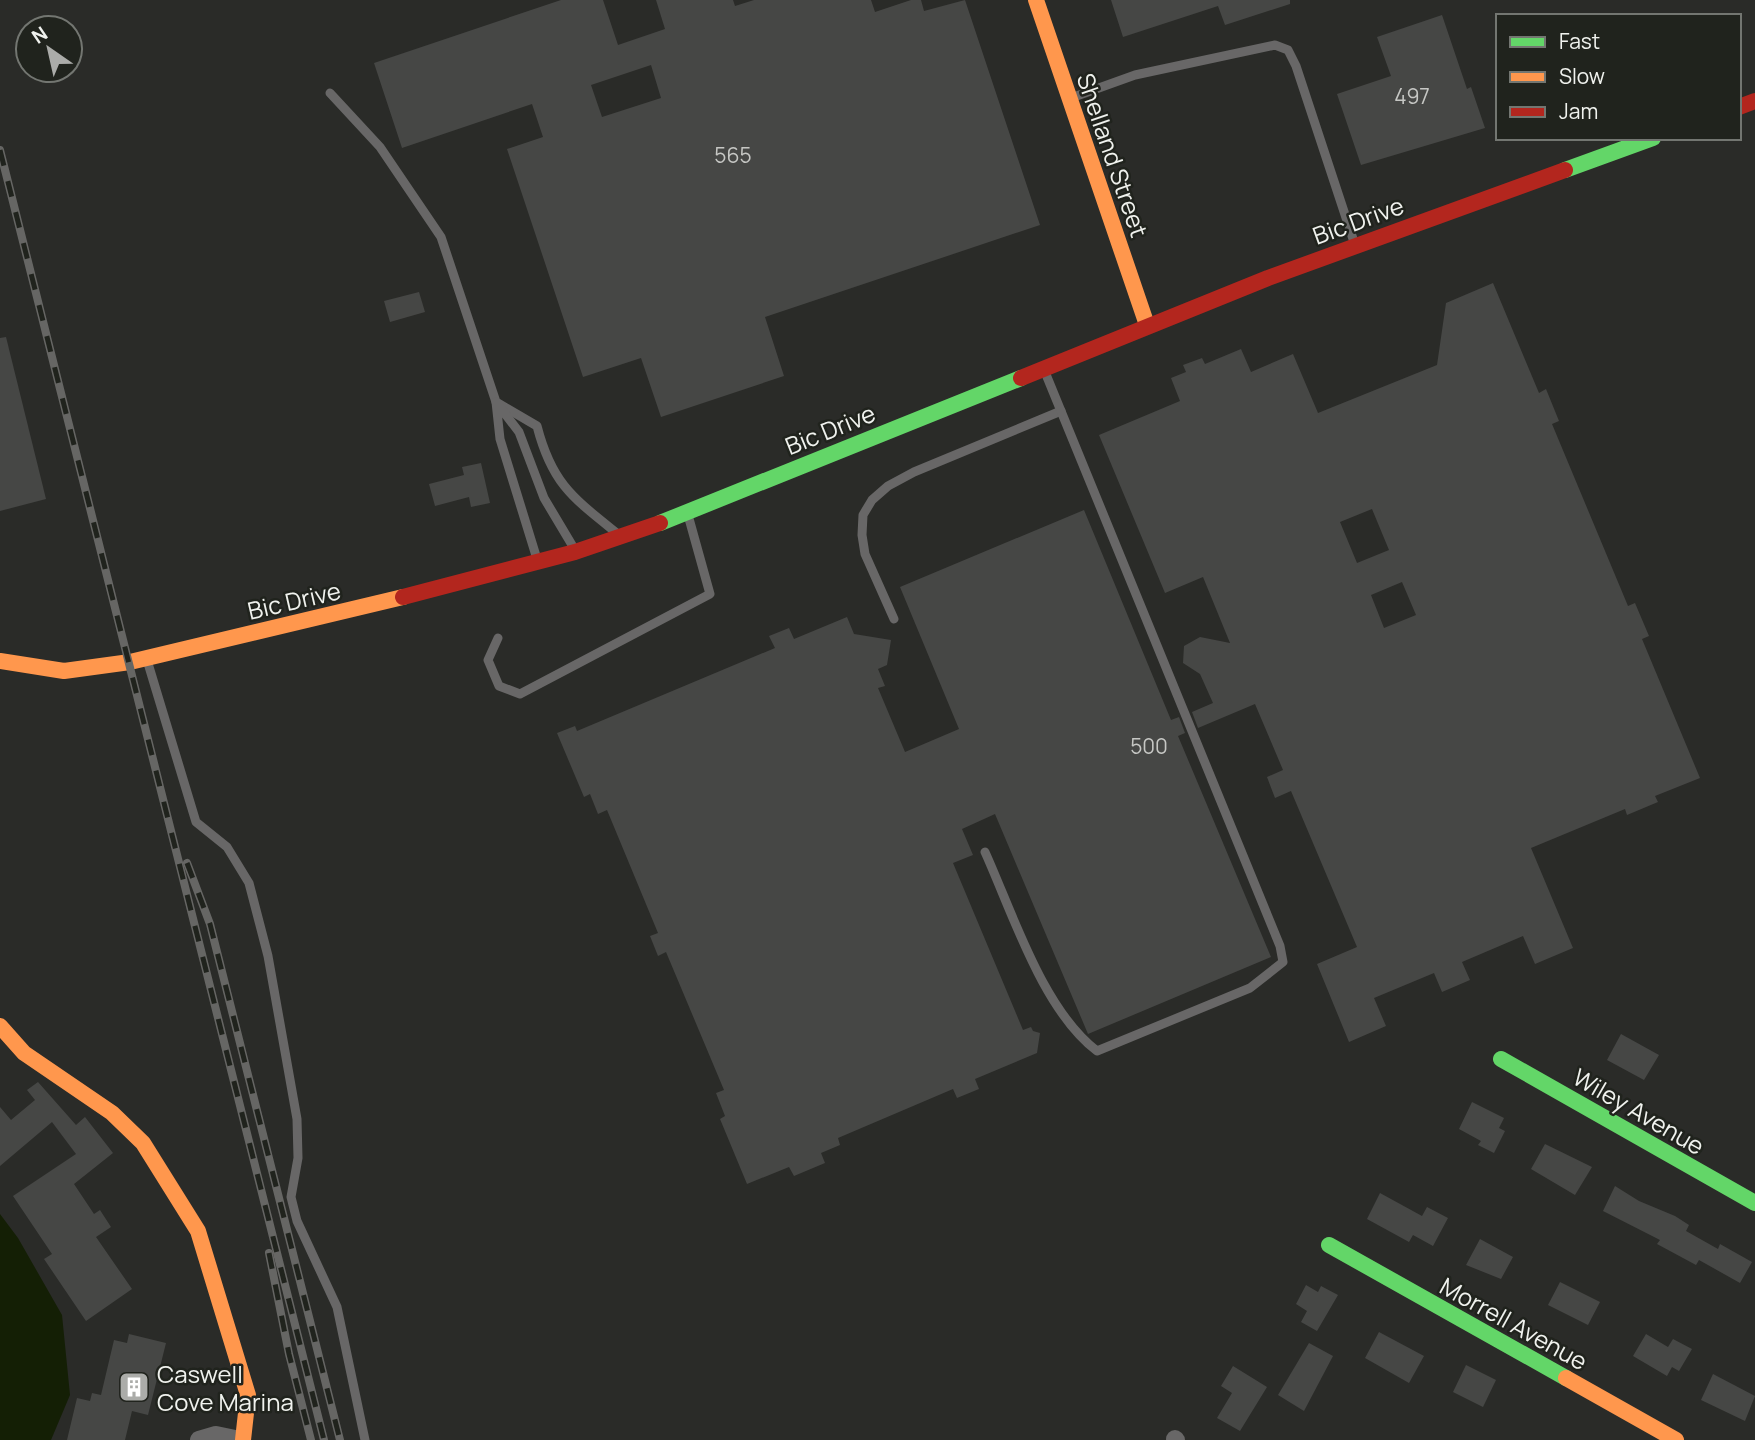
<svg xmlns="http://www.w3.org/2000/svg" width="1755" height="1440" font-family="Manrope,sans-serif">
  <style>
    .water { fill: #141f05 }
    .building { fill: #464745; fill-rule: evenodd }
    .lines { fill: none; stroke-linecap: round; stroke-linejoin: round }
    .lane { stroke: #686767; stroke-width: 9 }
    .street { stroke: #686767; stroke-width: 18 }
    .fast { stroke: #63d668; stroke-width: 16 }
    .slow { stroke: #ff974d; stroke-width: 16 }
    .jam { stroke: #b3261e; stroke-width: 16 }
    .rail-casing { stroke: #666664; stroke-width: 8 }
    .rail { stroke: #20231d; stroke-width: 5; stroke-dasharray: 16; stroke-linecap: butt }
    .labels { text-anchor: middle; dominant-baseline: central; stroke-width: 5; stroke-linejoin: round; paint-order: stroke }
    .number-label { font-size: 21px; fill: #c6c7c4 }
    .street-label { font-size: 24px; fill: #f0f2ee; stroke: #20231d }
    .poi-label { font-size: 24px; fill: #f0f2ee; stroke: #20231d; text-anchor: start }
  </style>
  <rect width="100%" height="100%" fill="#2a2b28"/>
  <polygon class="water" points="0,1214 18,1238 62,1315 70,1395 51,1440 0,1440"/>
  <g class="building">
    <path d="M 561,0 L 603,0 L 618,45 L 665,29 L 656,0 L 733,0 L 735,6 L 754,0 L 871,0 L 875,12 L 911,0 L 921,0 L 924,11 L 965,0 L 1040,225 L 765,317 L 784,376 L 661,417 L 641,358 L 583,377 L 507,149 L 543,137 L 532,104 L 402,148 L 374,63 ZM 651,65 L 661,98 L 602,117 L 591,85 Z"/>
    <polygon points="1111,0 1290,0 1290,4 1225,25 1218,6 1123,37"/>
    <polygon points="1442,15 1467,89 1471,87 1485,128 1361,165 1337,94 1391,76 1377,37"/>
    <path d="M 1493,283 L 1539,393 L 1546,389 L 1559,421 L 1552,424 L 1628,606 L 1635,603 L 1649,636 L 1642,639 L 1700,778 L 1655,796 L 1658,802 L 1627,815 L 1625,809 L 1531,848 L 1573,948 L 1535,964 L 1523,936 L 1462,962 L 1470,980 L 1442,992 L 1434,973 L 1374,998 L 1386,1026 L 1349,1042 L 1317,964 L 1357,947 L 1291,791 L 1275,798 L 1267,777 L 1283,770 L 1255,704 L 1198,728 L 1192,712 L 1213,703 L 1200,674 L 1183,663 L 1184,646 L 1200,637 L 1230,643 L 1203,577 L 1165,593 L 1099,435 L 1180,401 L 1171,378 L 1186,372 L 1183,365 L 1202,358 L 1205,364 L 1241,349 L 1251,372 L 1293,354 L 1318,413 L 1437,365 L 1446,303 ZM 1372,509 L 1389,550 L 1357,563 L 1340,522 ZM 1402,582 L 1416,615 L 1384,628 L 1371,595 Z"/>
    <polygon points="419,292 425,312 390,322 384,301"/>
    <polygon points="6,337 46,499 0,511 0,338"/>
    <polygon points="481,463 490,503 471,507 469,497 435,506 429,484 464,475 462,467"/>
    <polygon points="1084,510 1171,720 1179,717 1185,733 1178,736 1271,957 1088,1034 995,814 962,829 973,855 953,863 1023,1030 1031,1027 1033,1031 1040,1033 1037,1053 975,1079 979,1089 957,1098 953,1089 838,1138 840,1145 821,1153 825,1163 794,1176 789,1167 747,1184 720,1119 725,1116 716,1093 724,1090 666,952 658,956 650,936 658,933 607,810 598,814 590,794 584,797 557,733 575,726 577,731 775,648 769,636 789,628 794,639 847,617 854,634 891,640 887,665 878,669 885,686 878,688 905,752 959,729 900,587"/>
    <polygon points="1621,1034 1659,1055 1644,1080 1607,1060"/>
    <polygon points="38,1082 76,1125 85,1117 113,1153 74,1184 94,1214 100,1210 111,1227 96,1237 132,1289 86,1321 44,1259 52,1254 13,1196 76,1154 52,1122 0,1166 0,1107 11,1120 35,1100 27,1090"/>
    <polygon points="1472,1102 1504,1118 1499,1128 1505,1131 1494,1153 1478,1145 1481,1141 1459,1129"/>
    <polygon points="1545,1144 1592,1167 1575,1195 1531,1169"/>
    <polygon points="1615,1186 1639,1201 1675,1216 1689,1225 1686,1231 1718,1249 1720,1244 1752,1262 1740,1283 1699,1260 1696,1265 1657,1244 1660,1240 1603,1211"/>
    <polygon points="1380,1193 1422,1216 1427,1207 1448,1218 1433,1246 1413,1235 1409,1242 1367,1219"/>
    <polygon points="1480,1239 1513,1257 1501,1279 1466,1265"/>
    <polygon points="1560,1282 1600,1302 1588,1325 1548,1305"/>
    <polygon points="1306,1285 1318,1292 1321,1286 1338,1295 1317,1331 1301,1322 1307,1311 1296,1304"/>
    <polygon points="1379,1332 1424,1356 1409,1383 1365,1358"/>
    <polygon points="129,1334 166,1343 148,1415 132,1411 125,1440 67,1440 77,1398 90,1401 92,1393 101,1395 114,1340 127,1343"/>
    <polygon points="1646,1334 1668,1347 1673,1339 1692,1349 1679,1371 1672,1367 1667,1376 1633,1356"/>
    <polygon points="1309,1343 1333,1356 1304,1411 1278,1395"/>
    <polygon points="1466,1365 1496,1380 1483,1407 1453,1392"/>
    <polygon points="1233,1366 1267,1387 1240,1431 1217,1418 1232,1393 1221,1386"/>
    <polygon points="1713,1374 1755,1396 1745,1421 1701,1400"/>
  </g>
  <g class="lines">
    <g class="lane">
      <path d="M 330,93 L 380,147 L 441,237 L 496,402 L 537,426 C 552,484 573,498 618,534"/>
      <polyline points="1071,98 1135,75 1275,45 1288,50 1296,66 1355,245"/>
      <polyline points="537,559 500,439 496,402 519,432 544,498 575,550"/>
      <polyline points="894,619 865,554 862,535 863,515 872,500 888,486 914,472 1061,411"/>
      <polyline points="498,638 488,660 499,686 520,694 710,594 688,515"/>
      <polyline points="147,660 196,822 227,847 249,883 268,956 297,1119 298,1158 291,1197 297,1221 337,1307 365,1440"/>
      <path d="M 985,852 C 1013,914 1043,1010 1097,1051 L 1250,988 L 1283,962 L 1280,946 L 1045,372"/>
    </g>
    <g class="street">
      <polyline points="1175,1439 1176,1440"/>
      <polyline points="199,1440 216,1435 240,1440"/>
    </g>
    <g class="fast">
      <polyline points="1565,170 1653,138"/>
      <polyline points="660,523 1021,378"/>
      <polyline points="1501,1059 1755,1203"/>
      <polyline points="1329,1245 1566,1378"/>
    </g>
    <g class="slow">
      <polyline points="1036,0 1147,325"/>
      <polyline points="0,661 64,671 130,662 403,597"/>
      <polyline points="0,1026 24,1053 112,1113 143,1143 198,1231 248,1395 243,1440"/>
      <polyline points="1566,1378 1676,1440"/>
    </g>
    <g class="jam">
      <polyline points="1739,107 1755,101"/>
      <polyline points="1021,378 1268,278 1565,170"/>
      <polyline points="403,597 575,552 660,523"/>
    </g>
    <g class="rail-casing">
      <g id="rail">
        <polyline points="0,150 324,1440"/>
        <polyline points="187,863 210,924 340,1440"/>
        <polyline points="269,1253 289,1354 311,1440"/>
      </g>
    </g>
    <use href="#rail" class="rail"/>
  </g>
  <defs>
    <g id="building-square" transform="scale(1.575)"><rect x="-9" y="-9" width="18" height="18" rx="4" fill="#abaca9" stroke="#20231d"/><path d="M-4-6H4V6H1V3H-1V6H-4ZM-2.5-4.3h1.7v1.8h-1.7ZM.8-4.3h1.7v1.8H.8ZM-2.5-1h1.7V.8h-1.7ZM.8-1h1.7V.8H.8Z" fill="#fff"/></g>
  </defs>
  <g fill-rule="evenodd">
    <use href="#building-square" x="134" y="1387"/>
  </g>
  <g class="labels">
    <g class="number-label">
      <text x="1412" y="96">497</text>
      <text x="733" y="155">565</text>
      <text x="1149" y="746">500</text>
    </g>
    <g class="street-label">
      <text transform="translate(1113 155) rotate(71)">Shelland Street</text>
      <text transform="translate(1358 220) rotate(-20)">Bic Drive</text>
      <text transform="translate(830 429) rotate(-22)">Bic Drive</text>
      <text transform="translate(294 600) rotate(-13)">Bic Drive</text>
      <text transform="translate(1639 1111) rotate(30)">Wiley Avenue</text>
      <text transform="translate(1514 1323) rotate(29)">Morrell Avenue</text>
    </g>
    <g class="poi-label">
      <text x="157" y="1373">Caswell<tspan x="157" dy="28">Cove Marina</tspan></text>
    </g>
  </g>
  <rect x="1496" y="14" width="245" height="126" fill="#20231d" stroke="#737671" stroke-width="2"/>
  <rect x="1510" y="37" width="35" height="10" fill="#63d668" stroke="#737671" stroke-width="2"/>
  <text x="1559" y="49" font-size="21" fill="#f0f2ee">Fast</text>
  <rect x="1510" y="72" width="35" height="10" fill="#ff974d" stroke="#737671" stroke-width="2"/>
  <text x="1559" y="84" font-size="21" fill="#f0f2ee">Slow</text>
  <rect x="1510" y="107" width="35" height="10" fill="#b3261e" stroke="#737671" stroke-width="2"/>
  <text x="1559" y="119" font-size="21" fill="#f0f2ee">Jam</text>
  <g transform="translate(49 49) rotate(326)"><circle r="33" fill="#20231d" stroke="#737671" stroke-width="2"/>
  <path d="M0-5L12 26L0 18L-12 26Z" fill="#abaca9"/>
  <text y="-10" font-size="19" font-weight="bold" text-anchor="middle" fill="#f0f2ee">N</text>
  </g>
</svg>
